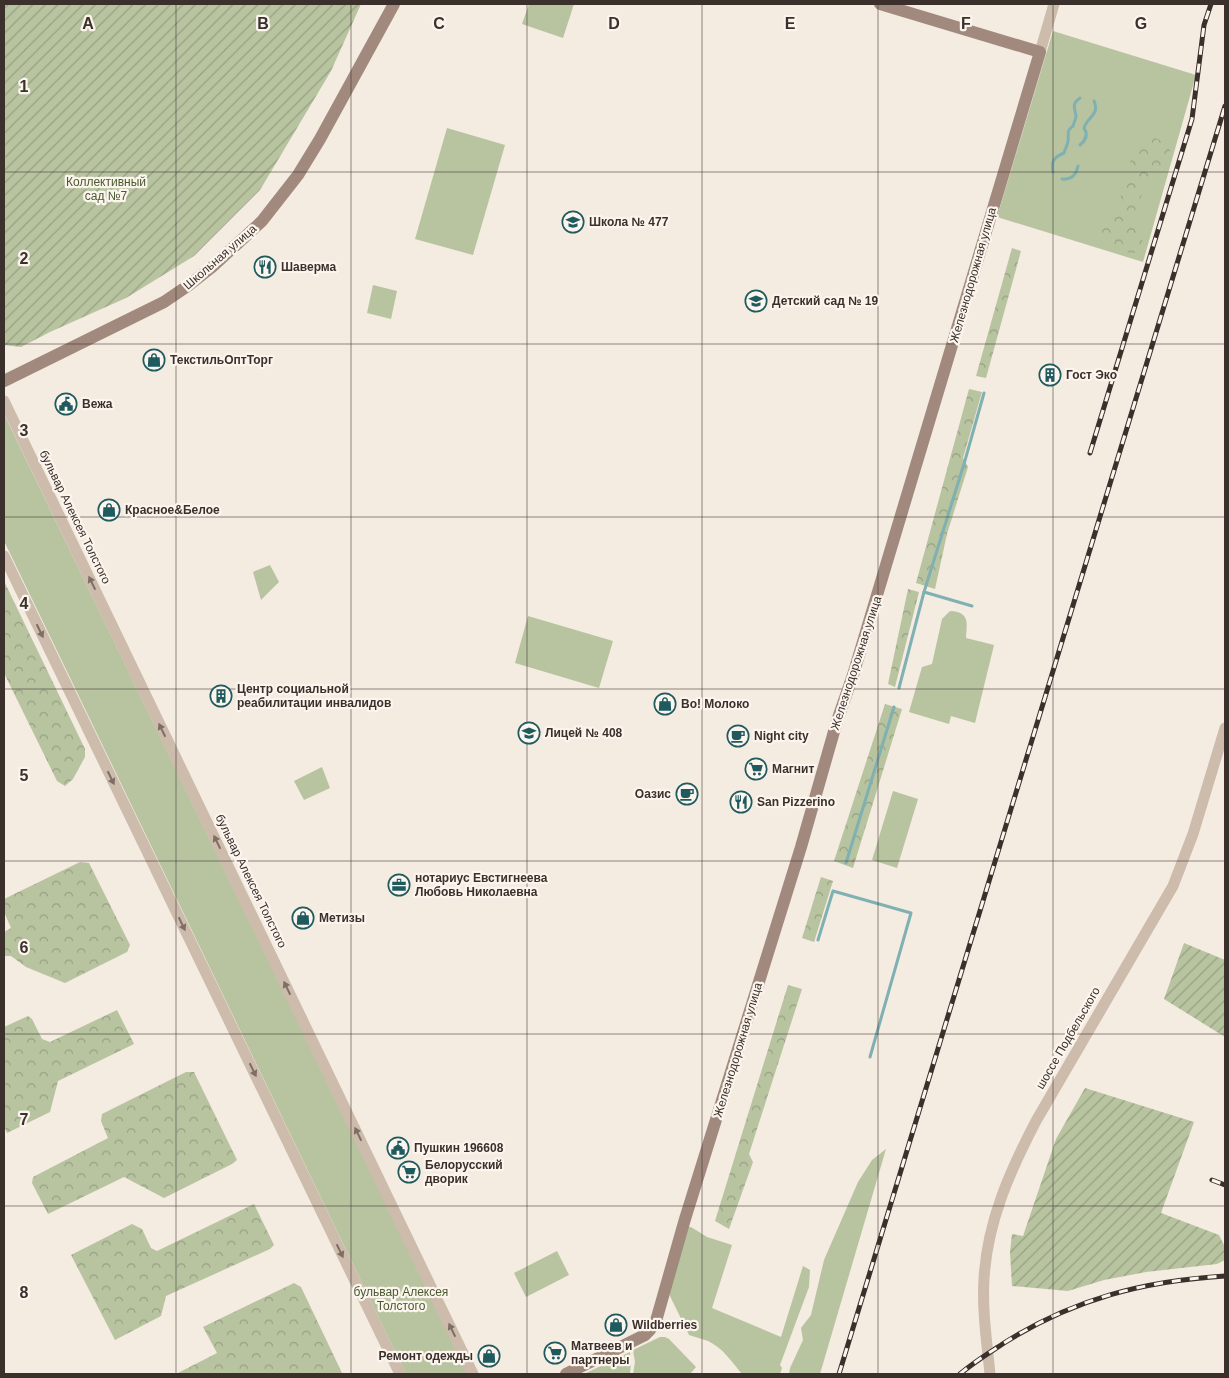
<svg xmlns="http://www.w3.org/2000/svg" width="1229" height="1378" font-family="Helvetica,sans-serif">
  <style>
    .green { fill: #b8c4a0 }
    .forest { fill: url(#forest-crowns) }
    .garden { fill: url(#garden-furrows) }
    .lines { fill: none; stroke-linecap: round; stroke-linejoin: round }
    .stream { stroke: #7fb0b2; stroke-width: 3 }
    .street { stroke: #cdbbac; stroke-width: 11 }
    .secondary { stroke: #a18a7d; stroke-width: 12 }
    .rail-casing { stroke: #3b302b; stroke-width: 5 }
    .rail { stroke: #fbf5ee; stroke-width: 3; stroke-dasharray: 9; stroke-linecap: butt }
    .oneway { fill: #7d6f65 }
    .grid { fill: none; stroke: #3b302b; stroke-width: 1; stroke-opacity: 0.55 }
    .labels { text-anchor: middle; dominant-baseline: central; stroke-width: 4.5; stroke-linejoin: round; paint-order: stroke }
    .park-label { font-size: 12px; fill: #4a5a2e; stroke: #fbf5ee }
    .poi-label { font-size: 12px; font-weight: bold; fill: #3b302b; stroke: #fbf5ee; text-anchor: start }
    .street-label { font-size: 12px; fill: #3b302b; stroke: #fbf5ee }
    .grid-label { font-size: 16px; text-anchor: middle; font-weight: bold; fill: #3b302b; stroke: #fbf5ee; stroke-width: 4.5; stroke-linejoin: round; paint-order: stroke }
  </style>
  <defs>
    <pattern id="forest-crowns" width="20" height="18" patternUnits="userSpaceOnUse" patternTransform="scale(1.25)"><rect width="20" height="18" fill="#b8c4a0"/><path d="M2 6a3 3 0 1 1 6 0M12 15a3 3 0 1 1 6 0" fill="none" stroke="#97a083"/></pattern>
    <pattern id="garden-furrows" width="10" height="10" patternUnits="userSpaceOnUse" patternTransform="scale(1.25)"><rect width="10" height="10" fill="#b8c4a0"/><path d="M-1 1l2-2M0 10L10 0M9 11l2-2" fill="none" stroke="#97a083"/></pattern>
  </defs>
  <rect width="100%" height="100%" fill="#f4ebe1"/>
  <g class="green">
    <polygon points="529,4 574,4 563,38 522,24"/>
    <polygon points="1053,31 1196,75 1143,262 997,217"/>
    <polygon points="447,128 505,145 473,255 415,239"/>
    <polygon points="373,285 397,291 391,319 367,313"/>
    <polygon points="4,414 468,1374 406,1374 4,541"/>
    <polygon points="270,565 279,582 261,600 253,572"/>
    <path d="M 950,611 C 970,612 967,623 966,638 L 994,645 L 975,723 L 951,716 L 949,724 L 909,712 L 922,667 L 932,664 L 942,619 Z"/>
    <polygon points="528,616 613,641 599,688 515,663"/>
    <polygon points="322,767 330,788 304,800 294,781"/>
    <polygon points="893,791 918,799 897,868 872,860"/>
    <polygon points="886,1149 820,1374 789,1374 790,1368 803,1340 801,1328 811,1315 824,1260 858,1182 872,1160"/>
    <path d="M 688,1227 L 691,1227 L 707,1237 L 732,1245 L 712,1308 L 781,1337 L 803,1266 L 810,1270 L 809,1287 L 780,1365 L 782,1368 L 780,1374 L 742,1374 C 732,1362 723,1348 708,1341 C 702,1339 695,1337 689,1335 L 670,1296 L 669,1291 Z"/>
    <polygon points="557,1251 569,1275 526,1297 514,1273"/>
    <polygon points="660,1337 665,1337 669,1339 696,1367 690,1374 633,1374 635,1362 633,1350"/>
    <polygon points="630,1352 631,1362 630,1374 584,1374"/>
  </g>
  <g class="forest">
    <polygon points="1152,137 1165,142 1171,152 1162,177 1149,180 1139,201 1135,222 1144,245 1135,253 1120,252 1107,243 1099,227 1126,189 1125,176 1132,157 1141,140"/>
    <polygon points="1012,248 1021,251 986,378 976,376"/>
    <polygon points="969,389 982,392 963,458 968,467 947,534 935,589 916,583"/>
    <polygon points="4,581 85,749 85,757 73,779 65,786 57,781 4,673"/>
    <polygon points="908,589 919,592 895,687 888,684"/>
    <polygon points="885,704 902,709 853,868 834,861"/>
    <polygon points="80,862 89,863 130,945 127,952 65,983 26,967 11,956 4,956 4,932 11,928 4,912 4,899"/>
    <polygon points="821,877 833,881 814,942 802,938"/>
    <polygon points="788,985 802,989 749,1154 753,1162 729,1229 715,1221"/>
    <polygon points="117,1010 134,1044 58,1081 50,1112 7,1133 4,1126 4,1027 28,1016 32,1019 42,1039 50,1042"/>
    <polygon points="186,1072 194,1072 237,1160 232,1164 164,1198 124,1177 48,1214 32,1183 33,1177 108,1138 101,1121 102,1114"/>
    <polygon points="254,1204 274,1245 270,1249 166,1296 161,1316 115,1340 71,1255 132,1224 142,1229 151,1248 157,1251"/>
    <polygon points="294,1283 301,1287 342,1373 340,1374 176,1374 217,1353 203,1327"/>
  </g>
  <g class="garden">
    <polygon points="4,4 361,4 331,71 260,190 194,256 126,298 50,332 21,347 4,345"/>
    <polygon points="1184,943 1225,960 1225,1037 1164,999"/>
    <polygon points="1085,1088 1194,1122 1161,1213 1219,1235 1225,1247 1225,1260 1217,1264 1146,1272 1104,1280 1068,1291 1012,1286 1010,1252 1012,1234 1023,1236 1056,1139"/>
  </g>
  <g class="lines">
    <g class="stream">
      <path d="M 1080,145 C 1086,140 1088,134 1084,128 C 1088,116 1100,115 1094,101"/>
      <path d="M 1053,172 C 1051,161 1054,157 1064,153 C 1065,149 1068,144 1068,141 C 1069,133 1066,131 1073,126 C 1074,123 1075,120 1076,117 C 1076,109 1070,105 1080,98"/>
      <path d="M 1062,179 C 1071,180 1076,176 1078,166"/>
      <polyline points="924,592 972,606"/>
      <polyline points="899,688 924,592 964,464 984,393"/>
      <polyline points="846,863 894,707"/>
      <polyline points="818,940 833,891 911,913 870,1057"/>
    </g>
    <g class="street">
      <polyline points="1040,52 1054,4"/>
      <polyline points="4,401 473,1374"/>
      <polyline points="4,556 400,1374"/>
      <path d="M 990,1374 C 987,1343 982,1311 984,1279 C 987,1222 1010,1171 1036,1121 L 1173,886 L 1193,834 L 1225,728"/>
    </g>
    <g class="secondary">
      <polyline points="4,381 164,302 189,285 212,267 248,234 262,221 298,175 320,139 394,4"/>
      <polyline points="566,1374 645,1335 650,1330 656,1321 685,1219 801,847 837,721 853,675 1040,52 880,4"/>
    </g>
    <g class="rail-casing">
      <g id="rail">
        <polyline points="1090,453 1192,119 1204,25 1211,4"/>
        <polyline points="1212,1180 1225,1185"/>
        <polyline points="839,1374 1225,106"/>
        <path d="M 960,1374 C 974,1362 989,1353 1004,1343 C 1074,1299 1143,1281 1225,1276"/>
      </g>
    </g>
    <use href="#rail" class="rail"/>
  </g>
  <defs><path id="oneway-solid" d="M-6-.8H1V-3.2L6.5 0L1 3.2V.8H-6Z" transform="scale(1.25)"/></defs>
  <g class="oneway">
    <use href="#oneway-solid" transform="translate(92 583) rotate(-116)"/>
    <use href="#oneway-solid" transform="translate(40 631) rotate(64)"/>
    <use href="#oneway-solid" transform="translate(162 730) rotate(-116)"/>
    <use href="#oneway-solid" transform="translate(111 778) rotate(64)"/>
    <use href="#oneway-solid" transform="translate(217 842) rotate(-116)"/>
    <use href="#oneway-solid" transform="translate(182 924) rotate(64)"/>
    <use href="#oneway-solid" transform="translate(287 988) rotate(-116)"/>
    <use href="#oneway-solid" transform="translate(253 1070) rotate(64)"/>
    <use href="#oneway-solid" transform="translate(358 1134) rotate(-116)"/>
    <use href="#oneway-solid" transform="translate(340 1251) rotate(64)"/>
    <use href="#oneway-solid" transform="translate(452 1330) rotate(-116)"/>
  </g>
  <path class="grid" d="M 176,4 L 176,1374M 351,4 L 351,1374M 527,4 L 527,1374M 702,4 L 702,1374M 878,4 L 878,1374M 1053,4 L 1053,1374M 4,172 L 1225,172M 4,344 L 1225,344M 4,517 L 1225,517M 4,689 L 1225,689M 4,861 L 1225,861M 4,1034 L 1225,1034M 4,1206 L 1225,1206"/>
  <defs>
    <g id="school-ring" transform="scale(1.125)"><circle r="9.5" fill="#fbf5ee" stroke="#1f5a5e" stroke-width="1.5"/><path d="M0-5L7-2L0 1L-7-2ZM-4 1L0 2.5L4 1V4Q0 6-4 4Z" fill="#1f5a5e"/></g>
    <g id="restaurant-ring" transform="scale(1.125)"><circle r="9.5" fill="#fbf5ee" stroke="#1f5a5e" stroke-width="1.5"/><path d="M-5-6h1v4h1v-4h1v4h1v-4h1v5L-1.5 .5V6h-2V.5L-5-1ZM5-6V6H3V1.5H1.5Q1.5-4 5-6Z" fill="#1f5a5e"/></g>
    <g id="shop-ring" transform="scale(1.125)"><circle r="9.5" fill="#fbf5ee" stroke="#1f5a5e" stroke-width="1.5"/><path d="M-5-2.5h2.3a2.7 3.5 0 0 1 5.4 0H5L5.5 6h-11ZM-1.5-2.5h3a1.5 2.3 0 0 0-3 0Z" fill="#1f5a5e"/></g>
    <g id="building-ring" transform="scale(1.125)"><circle r="9.5" fill="#fbf5ee" stroke="#1f5a5e" stroke-width="1.5"/><path d="M-4-6H4V6H1V3H-1V6H-4ZM-2.5-4.3h1.7v1.8h-1.7ZM.8-4.3h1.7v1.8H.8ZM-2.5-1h1.7V.8h-1.7ZM.8-1h1.7V.8H.8Z" fill="#1f5a5e"/></g>
    <g id="civic-ring" transform="scale(1.125)"><circle r="9.5" fill="#fbf5ee" stroke="#1f5a5e" stroke-width="1.5"/><path d="M-.6-6.5H3V-4.5H.6V-3L4-1V1h2V6H-6V1h2V-1L-.6-3ZM-1.2 2.5V6h2.4V2.5Z" fill="#1f5a5e"/></g>
    <g id="cafe-ring" transform="scale(1.125)"><circle r="9.5" fill="#fbf5ee" stroke="#1f5a5e" stroke-width="1.5"/><path d="M-5.5-4.5H6V0H3Q3 3.5 0 3.5H-2.5Q-5.5 3.5-5.5 0ZM3-3.2v2h1.7v-2ZM-6 4.5H4V6H-6Z" fill="#1f5a5e"/></g>
    <g id="supermarket-ring" transform="scale(1.125)"><circle r="9.5" fill="#fbf5ee" stroke="#1f5a5e" stroke-width="1.5"/><path d="M-6-5.5h2.5l.6 2H6L4.5 2H-2.5L-4.4-4H-6ZM-1.5 3.2a1.3 1.3 0 1 0 .1 0ZM3 3.2a1.3 1.3 0 1 0 .1 0Z" fill="#1f5a5e"/></g>
    <g id="office-ring" transform="scale(1.125)"><circle r="9.5" fill="#fbf5ee" stroke="#1f5a5e" stroke-width="1.5"/><path d="M-6-3h4V-5.5h4V-3h4V5H-6ZM-1-4.5V-3h2v-1.5ZM-6 0V1H6V0Z" fill="#1f5a5e"/></g>
  </defs>
  <g fill-rule="evenodd">
    <use href="#school-ring" x="573" y="222"/>
    <use href="#restaurant-ring" x="265" y="267"/>
    <use href="#school-ring" x="756" y="301"/>
    <use href="#shop-ring" x="154" y="360"/>
    <use href="#building-ring" x="1050" y="375"/>
    <use href="#civic-ring" x="66" y="404"/>
    <use href="#shop-ring" x="109" y="510"/>
    <use href="#building-ring" x="221" y="696"/>
    <use href="#shop-ring" x="665" y="704"/>
    <use href="#school-ring" x="529" y="733"/>
    <use href="#cafe-ring" x="738" y="736"/>
    <use href="#supermarket-ring" x="756" y="769"/>
    <use href="#cafe-ring" x="687" y="794"/>
    <use href="#restaurant-ring" x="741" y="802"/>
    <use href="#office-ring" x="399" y="885"/>
    <use href="#shop-ring" x="303" y="918"/>
    <use href="#civic-ring" x="398" y="1148"/>
    <use href="#supermarket-ring" x="409" y="1172"/>
    <use href="#shop-ring" x="616" y="1325"/>
    <use href="#supermarket-ring" x="555" y="1353"/>
    <use href="#shop-ring" x="489" y="1356"/>
  </g>
  <g class="labels">
    <g class="park-label">
      <text x="106" y="182">Коллективный<tspan x="106" dy="14">сад №7</tspan></text>
      <text x="401" y="1292">бульвар Алексея<tspan x="401" dy="14">Толстого</tspan></text>
    </g>
    <g class="poi-label">
      <text x="589" y="222">Школа № 477</text>
      <text x="281" y="267">Шаверма</text>
      <text x="772" y="301">Детский сад № 19</text>
      <text x="170" y="360">ТекстильОптТорг</text>
      <text x="1066" y="375">Гост Эко</text>
      <text x="82" y="404">Вежа</text>
      <text x="125" y="510">Красное&amp;Белое</text>
      <text x="237" y="689">Центр социальной<tspan x="237" dy="14">реабилитации инвалидов</tspan></text>
      <text x="681" y="704">Во! Молоко</text>
      <text x="545" y="733">Лицей № 408</text>
      <text x="754" y="736">Night city</text>
      <text x="772" y="769">Магнит</text>
      <text x="671" y="794" text-anchor="end">Оазис</text>
      <text x="757" y="802">San Pizzerino</text>
      <text x="415" y="878">нотариус Евстигнеева<tspan x="415" dy="14">Любовь Николаевна</tspan></text>
      <text x="319" y="918">Метизы</text>
      <text x="414" y="1148">Пушкин 196608</text>
      <text x="425" y="1165">Белорусский<tspan x="425" dy="14">дворик</tspan></text>
      <text x="632" y="1325">Wildberries</text>
      <text x="571" y="1346">Матвеев и<tspan x="571" dy="14">партнеры</tspan></text>
      <text x="473" y="1356" text-anchor="end">Ремонт одежды</text>
    </g>
    <g class="street-label">
      <text transform="translate(220 257) rotate(-41)">Школьная улица</text>
      <text transform="translate(973 275) rotate(-74)">Железнодорожная улица</text>
      <text transform="translate(75 517) rotate(64)">бульвар Алексея Толстого</text>
      <text transform="translate(856 663) rotate(-72)">Железнодорожная улица</text>
      <text transform="translate(251 881) rotate(64)">бульвар Алексея Толстого</text>
      <text transform="translate(1068 1038) rotate(-60)">шоссе Подбельского</text>
      <text transform="translate(738 1050) rotate(-73)">Железнодорожная улица</text>
    </g>
  </g>
  <g class="grid-label">
    <text x="88" y="29">A</text>
    <text x="263" y="29">B</text>
    <text x="439" y="29">C</text>
    <text x="614" y="29">D</text>
    <text x="790" y="29">E</text>
    <text x="966" y="29">F</text>
    <text x="1141" y="29">G</text>
    <text x="24" y="92">1</text>
    <text x="24" y="264">2</text>
    <text x="24" y="436">3</text>
    <text x="24" y="609">4</text>
    <text x="24" y="781">5</text>
    <text x="24" y="953">6</text>
    <text x="24" y="1125">7</text>
    <text x="24" y="1298">8</text>
  </g>
  <rect width="1229" height="1378" fill="none" stroke="#3b302b" stroke-width="10"/>
</svg>
